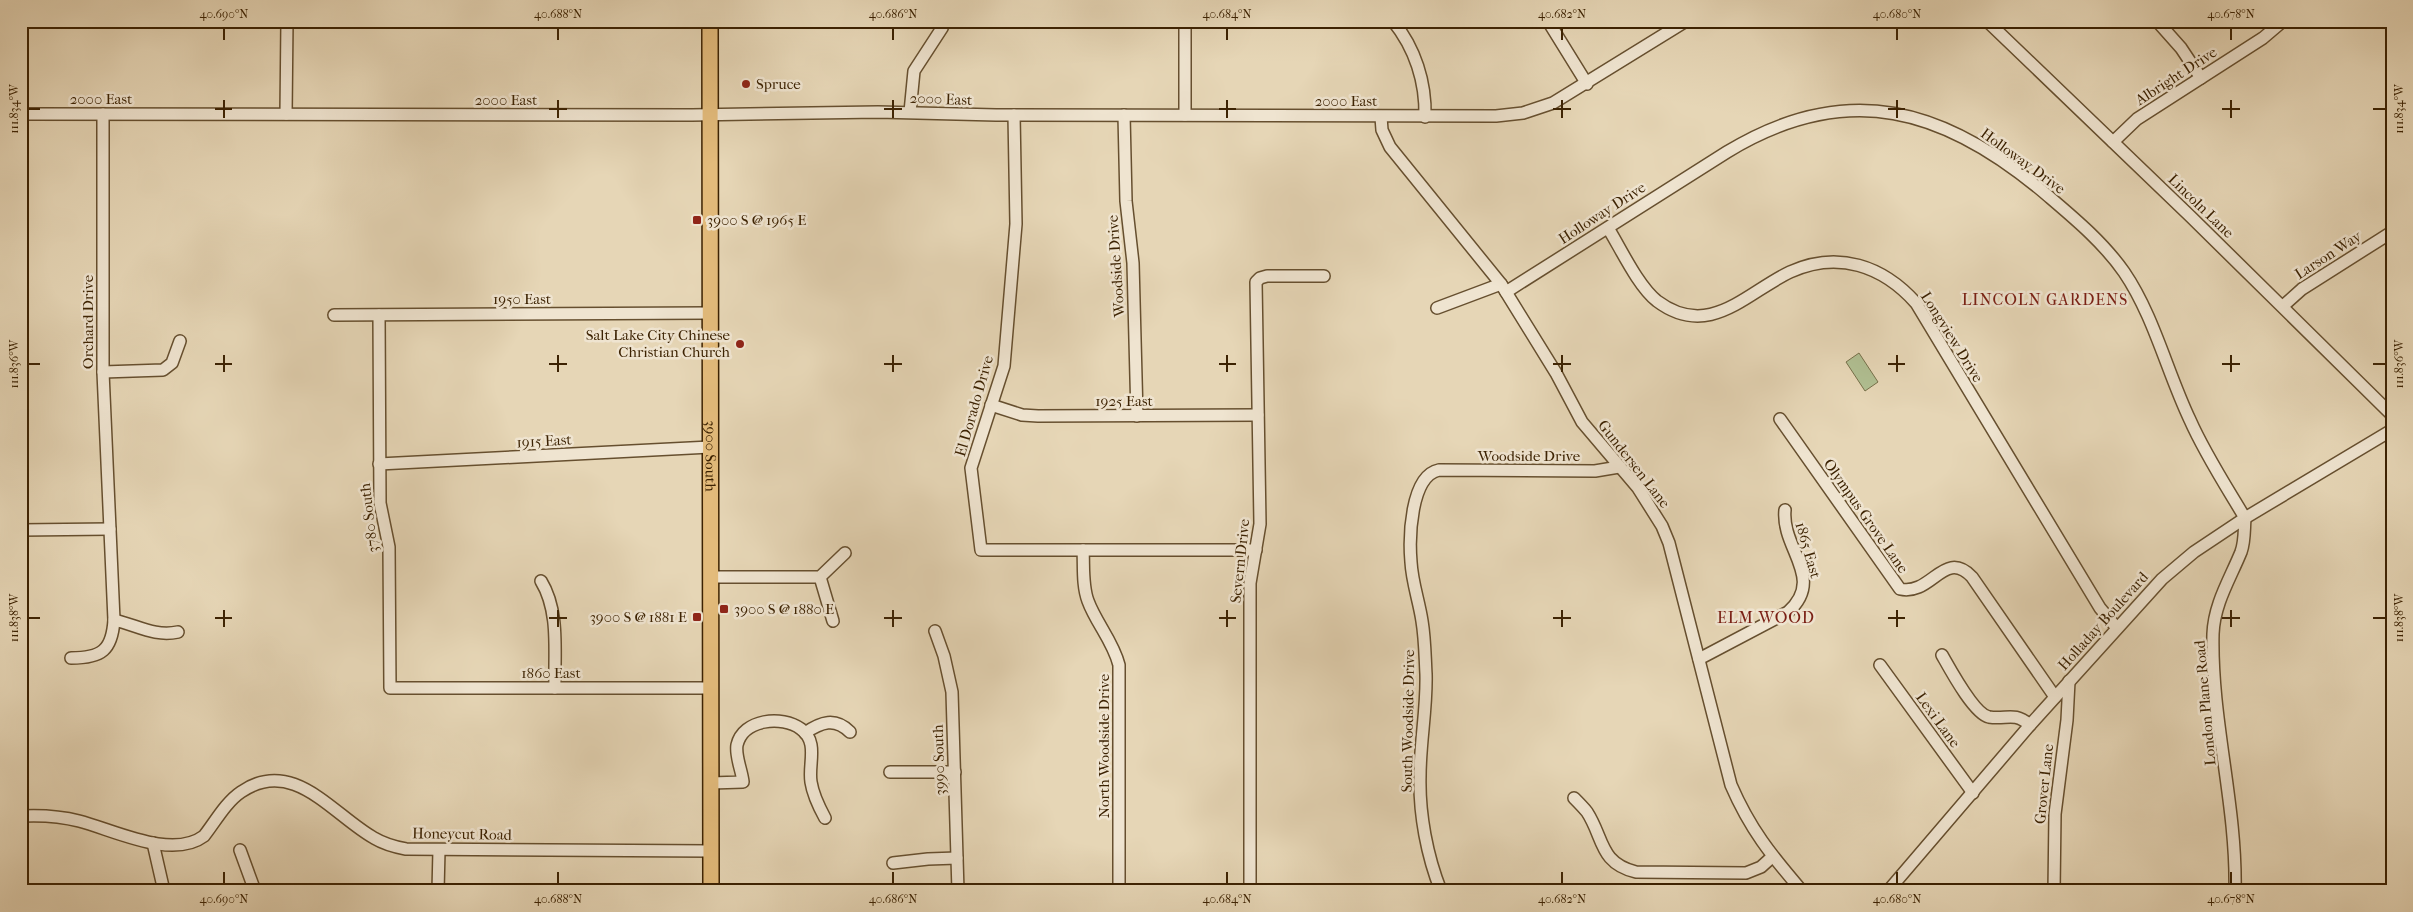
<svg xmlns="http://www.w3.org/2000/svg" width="2413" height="912" font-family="'IM FELL French Canon',serif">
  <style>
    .green { fill: #b0bf92; stroke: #76704a }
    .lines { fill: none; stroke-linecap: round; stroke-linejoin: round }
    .minor-casing { stroke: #664f2f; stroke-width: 14 }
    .major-casing { stroke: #3c2202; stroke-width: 18 }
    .minor { stroke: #efe4d0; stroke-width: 11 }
    .major { stroke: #e3bb7b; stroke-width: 15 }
    .ticks { fill: none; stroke: #3c2202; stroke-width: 2 }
    .poi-dot { fill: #8f2418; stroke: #efe4d0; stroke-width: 2 }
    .labels { text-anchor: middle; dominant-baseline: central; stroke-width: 5; stroke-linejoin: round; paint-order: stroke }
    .street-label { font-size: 15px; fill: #3c2202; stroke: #efe4d0 }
    .poi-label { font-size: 15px; fill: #3c2202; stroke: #efe4d0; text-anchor: start }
    .neighbourhood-label { font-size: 16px; letter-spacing: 1px; fill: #7a1f14; stroke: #efe4d0 }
    .neatline { fill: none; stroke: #3c2202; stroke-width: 2 }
    .ticks-label { font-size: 12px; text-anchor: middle; fill: #3c2202 }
  </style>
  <rect width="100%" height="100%" fill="#e6d6b6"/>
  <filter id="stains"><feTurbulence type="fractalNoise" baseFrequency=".004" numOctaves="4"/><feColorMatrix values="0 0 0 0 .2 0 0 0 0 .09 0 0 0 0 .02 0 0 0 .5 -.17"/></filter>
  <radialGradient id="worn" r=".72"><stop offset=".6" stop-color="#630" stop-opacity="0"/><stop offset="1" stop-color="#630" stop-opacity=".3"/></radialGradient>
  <polygon class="green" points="1859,353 1878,382 1865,391 1846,362"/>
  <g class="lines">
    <g class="minor-casing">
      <g id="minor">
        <polyline points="1185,21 1185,115"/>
        <path d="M 1393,21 C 1415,48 1426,82 1425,117"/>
        <polyline points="1548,21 1587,84"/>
        <polyline points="1987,21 2190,216 2392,415"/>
        <polyline points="2157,21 2181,48 2201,78"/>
        <polyline points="910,112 914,71 942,28 944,21"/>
        <polyline points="21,114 692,115 878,112 996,115 1496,116 1523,113 1553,103 1686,21"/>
        <polyline points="286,114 287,21"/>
        <polyline points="1014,115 1016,224 1004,366 971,468 981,550 1256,550"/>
        <polyline points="1124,115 1126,201 1133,263 1137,416"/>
        <path d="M 1381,117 L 1382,130 L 1390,147 L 1501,284 L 1556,373 L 1582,422 L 1638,488 L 1662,526 L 1669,543 L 1731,785 C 1750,829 1771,855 1802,891"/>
        <polyline points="2113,142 2137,119 2263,38 2283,21"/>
        <path d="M 1608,228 C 1621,249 1638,286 1657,301 C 1709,340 1746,293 1790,272 C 1838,250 1883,266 1916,303 L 2100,608 L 2116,627"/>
        <path d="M 1506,292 L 1727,152 C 1847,79 1945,108 2047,195 C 2074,218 2103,242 2124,272 C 2154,316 2167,372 2190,420 C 2205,454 2226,486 2245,518"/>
        <polyline points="2283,306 2302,289 2392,232"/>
        <polyline points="1437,308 1501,284"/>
        <polyline points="334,315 710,313"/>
        <polyline points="379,315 380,503 389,547 390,688 711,688"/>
        <polyline points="103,372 163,370 172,363 180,341"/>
        <polyline points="991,405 1022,415 1038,416 1258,415"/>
        <path d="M 1780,419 L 1900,589 C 1932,596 1944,548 1972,577 L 2055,697"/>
        <polyline points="379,464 710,447"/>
        <polyline points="21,530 110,529"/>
        <path d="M 1083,550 C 1084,566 1082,585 1088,601 C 1096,623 1113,641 1119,665 L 1119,891"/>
        <polyline points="710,577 820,577 845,553"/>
        <polyline points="820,577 833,621"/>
        <path d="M 541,581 C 560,612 554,653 555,688"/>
        <path d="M 114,620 C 137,625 154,637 178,632"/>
        <polyline points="935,631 944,656 952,692 958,891"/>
        <path d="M 1942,655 C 1950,669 1974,714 1989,717 C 2007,720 2013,711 2030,725"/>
        <path d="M 71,658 C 102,658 112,650 114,620 L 103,372 L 103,114"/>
        <path d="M 1699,659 L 1788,612 C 1826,578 1781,549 1785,510"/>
        <polyline points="1880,665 1973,793"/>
        <path d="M 805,733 C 821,722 835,717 850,732"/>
        <polyline points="890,772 955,772"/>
        <path d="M 711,783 L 743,782 C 742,771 735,756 737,745 C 743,719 782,715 801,729 C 819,742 808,764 811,782 C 813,795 819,807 825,818"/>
        <path d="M 1574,798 C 1578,802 1583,807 1587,812 C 1604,838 1599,863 1636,872 L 1746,873 L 1761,867 L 1772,857"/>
        <path d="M 21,816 C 41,815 60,816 79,821 C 114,830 172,860 204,836 C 215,822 226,802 241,792 C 293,756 333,815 374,838 C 384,844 395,847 406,849 L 710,851"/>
        <polyline points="153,843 164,891"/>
        <polyline points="240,850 255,891"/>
        <polyline points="893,863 928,859 957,858"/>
        <polyline points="438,891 439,850"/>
        <polyline points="1250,891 1250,583 1260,524 1256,282 1260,278 1267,276 1324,276"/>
        <path d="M 1441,891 C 1427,856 1419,814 1420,776 C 1420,742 1427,708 1426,674 C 1425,656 1425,639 1422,621 C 1419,601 1412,582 1411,562 C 1409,539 1410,476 1439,470 L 1595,471 L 1619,467"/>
        <polyline points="1888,891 2030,725 2162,579 2194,552 2245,518 2392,430"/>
        <polyline points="2054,891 2055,814 2067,720 2069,681"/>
        <path d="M 2235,891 C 2237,805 2211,720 2213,634 C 2214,604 2230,579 2241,552 C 2245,541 2244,530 2245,518"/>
      </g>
    </g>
    <g class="major-casing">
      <g id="major">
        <path id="s1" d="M 710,21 L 711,891"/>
      </g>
    </g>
    <use href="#minor" class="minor"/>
    <use href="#major" class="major"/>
  </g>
  <path class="ticks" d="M 224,28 L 224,40M 558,28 L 558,40M 893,28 L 893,40M 1227,28 L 1227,40M 1562,28 L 1562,40M 1897,28 L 1897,40M 2231,28 L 2231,40M 224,100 L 224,118M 558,100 L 558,118M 893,100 L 893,118M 1227,100 L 1227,118M 1562,100 L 1562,118M 1897,100 L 1897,118M 2231,100 L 2231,118M 28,109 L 40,109M 215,109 L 232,109M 549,109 L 567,109M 884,109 L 902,109M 1219,109 L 1236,109M 1553,109 L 1571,109M 1888,109 L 1905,109M 2222,109 L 2240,109M 2373,109 L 2386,109M 224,355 L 224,372M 558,355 L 558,372M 893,355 L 893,372M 1227,355 L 1227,372M 1562,355 L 1562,372M 1897,355 L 1897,372M 2231,355 L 2231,372M 28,364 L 40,364M 215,364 L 232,364M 549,364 L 567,364M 884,364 L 902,364M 1219,364 L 1236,364M 1553,364 L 1571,364M 1888,364 L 1905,364M 2222,364 L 2240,364M 2373,364 L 2386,364M 224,610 L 224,627M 558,610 L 558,627M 893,610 L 893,627M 1227,610 L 1227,627M 1562,610 L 1562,627M 1897,610 L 1897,627M 2231,610 L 2231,627M 28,618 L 40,618M 215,618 L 232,618M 549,618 L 567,618M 884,618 L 902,618M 1219,618 L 1236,618M 1553,618 L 1571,618M 1888,618 L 1905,618M 2222,618 L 2240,618M 2373,618 L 2386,618M 224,872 L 224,884M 558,872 L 558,884M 893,872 L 893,884M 1227,872 L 1227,884M 1562,872 L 1562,884M 1897,872 L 1897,884M 2231,872 L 2231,884"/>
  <g class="poi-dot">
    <circle cx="746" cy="84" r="5"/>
    <rect x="692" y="215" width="10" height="10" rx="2.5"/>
    <circle cx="740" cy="344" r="5"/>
    <rect x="719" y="604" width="10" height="10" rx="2.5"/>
    <rect x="692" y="612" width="10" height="10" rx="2.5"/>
  </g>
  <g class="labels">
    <g class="street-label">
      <text transform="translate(2176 76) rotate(-33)">Albright Drive</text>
      <text x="101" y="99">2000 East</text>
      <text transform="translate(941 99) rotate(2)">2000 East</text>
      <text x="506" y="100">2000 East</text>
      <text x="1346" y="101">2000 East</text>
      <text transform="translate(2023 161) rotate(36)">Holloway Drive</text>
      <text transform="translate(2201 206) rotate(44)">Lincoln Lane</text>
      <text transform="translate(1602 213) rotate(-33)">Holloway Drive</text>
      <text transform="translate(2328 255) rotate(-33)">Larson Way</text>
      <text transform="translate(1116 266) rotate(-94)">Woodside Drive</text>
      <text x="522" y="299">1950 East</text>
      <text transform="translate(88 322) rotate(-90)">Orchard Drive</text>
      <text transform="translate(1952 337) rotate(58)">Longview Drive</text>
      <text x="1124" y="401">1925 East</text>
      <text transform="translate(974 406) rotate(-74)">El Dorado Drive</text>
      <text transform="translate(544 441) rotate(-3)">1915 East</text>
      <text stroke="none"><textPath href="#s1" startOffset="435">3900 South</textPath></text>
      <text x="1529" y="456">Woodside Drive</text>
      <text transform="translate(1634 464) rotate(52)">Gundersen Lane</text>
      <text transform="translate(1866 516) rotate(55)">Olympus Grove Lane</text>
      <text transform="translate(369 518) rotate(-97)">3780 South</text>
      <text transform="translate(1808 550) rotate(74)">1865 East</text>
      <text transform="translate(1240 561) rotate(-84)">Severn Drive</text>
      <text transform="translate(2103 621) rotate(-48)">Holladay Boulevard</text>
      <text x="551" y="673">1860 East</text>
      <text transform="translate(2205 703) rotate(-95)">London Plane Road</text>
      <text transform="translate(1938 720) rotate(54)">Lexi Lane</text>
      <text transform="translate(1408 721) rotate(-89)">South Woodside Drive</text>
      <text transform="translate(1104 746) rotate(-90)">North Woodside Drive</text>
      <text transform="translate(939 760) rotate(-92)">3990 South</text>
      <text transform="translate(2044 784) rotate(-84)">Grover Lane</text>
      <text transform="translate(462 834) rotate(1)">Honeycut Road</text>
    </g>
    <g class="poi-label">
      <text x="756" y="84">Spruce</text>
      <text x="707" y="220">3900 S @ 1965 E</text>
      <text x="730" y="335" text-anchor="end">Salt Lake City Chinese<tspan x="730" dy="17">Christian Church</tspan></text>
      <text x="734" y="609">3900 S @ 1880 E</text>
      <text x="687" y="617" text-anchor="end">3900 S @ 1881 E</text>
    </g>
    <g class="neighbourhood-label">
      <text x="2045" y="299">LINCOLN GARDENS</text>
      <text x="1766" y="617">ELM WOOD</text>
    </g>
  </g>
  <rect width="2413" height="912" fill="none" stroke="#e6d6b6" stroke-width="55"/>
  <rect x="28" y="28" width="2358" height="856" class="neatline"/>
  <g class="ticks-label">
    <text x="224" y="18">40.690°N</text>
    <text x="558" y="18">40.688°N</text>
    <text x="893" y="18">40.686°N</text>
    <text x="1227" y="18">40.684°N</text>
    <text x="1562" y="18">40.682°N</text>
    <text x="1897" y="18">40.680°N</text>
    <text x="2231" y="18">40.678°N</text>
    <text transform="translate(2399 109) rotate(-90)" y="4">111.834°W</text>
    <text transform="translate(14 109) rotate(-90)" y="4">111.834°W</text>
    <text transform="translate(2399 364) rotate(-90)" y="4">111.836°W</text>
    <text transform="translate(14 364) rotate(-90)" y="4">111.836°W</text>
    <text transform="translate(2399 618) rotate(-90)" y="4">111.838°W</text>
    <text transform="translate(14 618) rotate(-90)" y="4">111.838°W</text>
    <text x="224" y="903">40.690°N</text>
    <text x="558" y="903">40.688°N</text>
    <text x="893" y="903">40.686°N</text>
    <text x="1227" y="903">40.684°N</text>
    <text x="1562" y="903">40.682°N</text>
    <text x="1897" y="903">40.680°N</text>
    <text x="2231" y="903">40.678°N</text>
  </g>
  <rect width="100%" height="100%" filter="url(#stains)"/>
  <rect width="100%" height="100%" fill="url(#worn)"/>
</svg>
